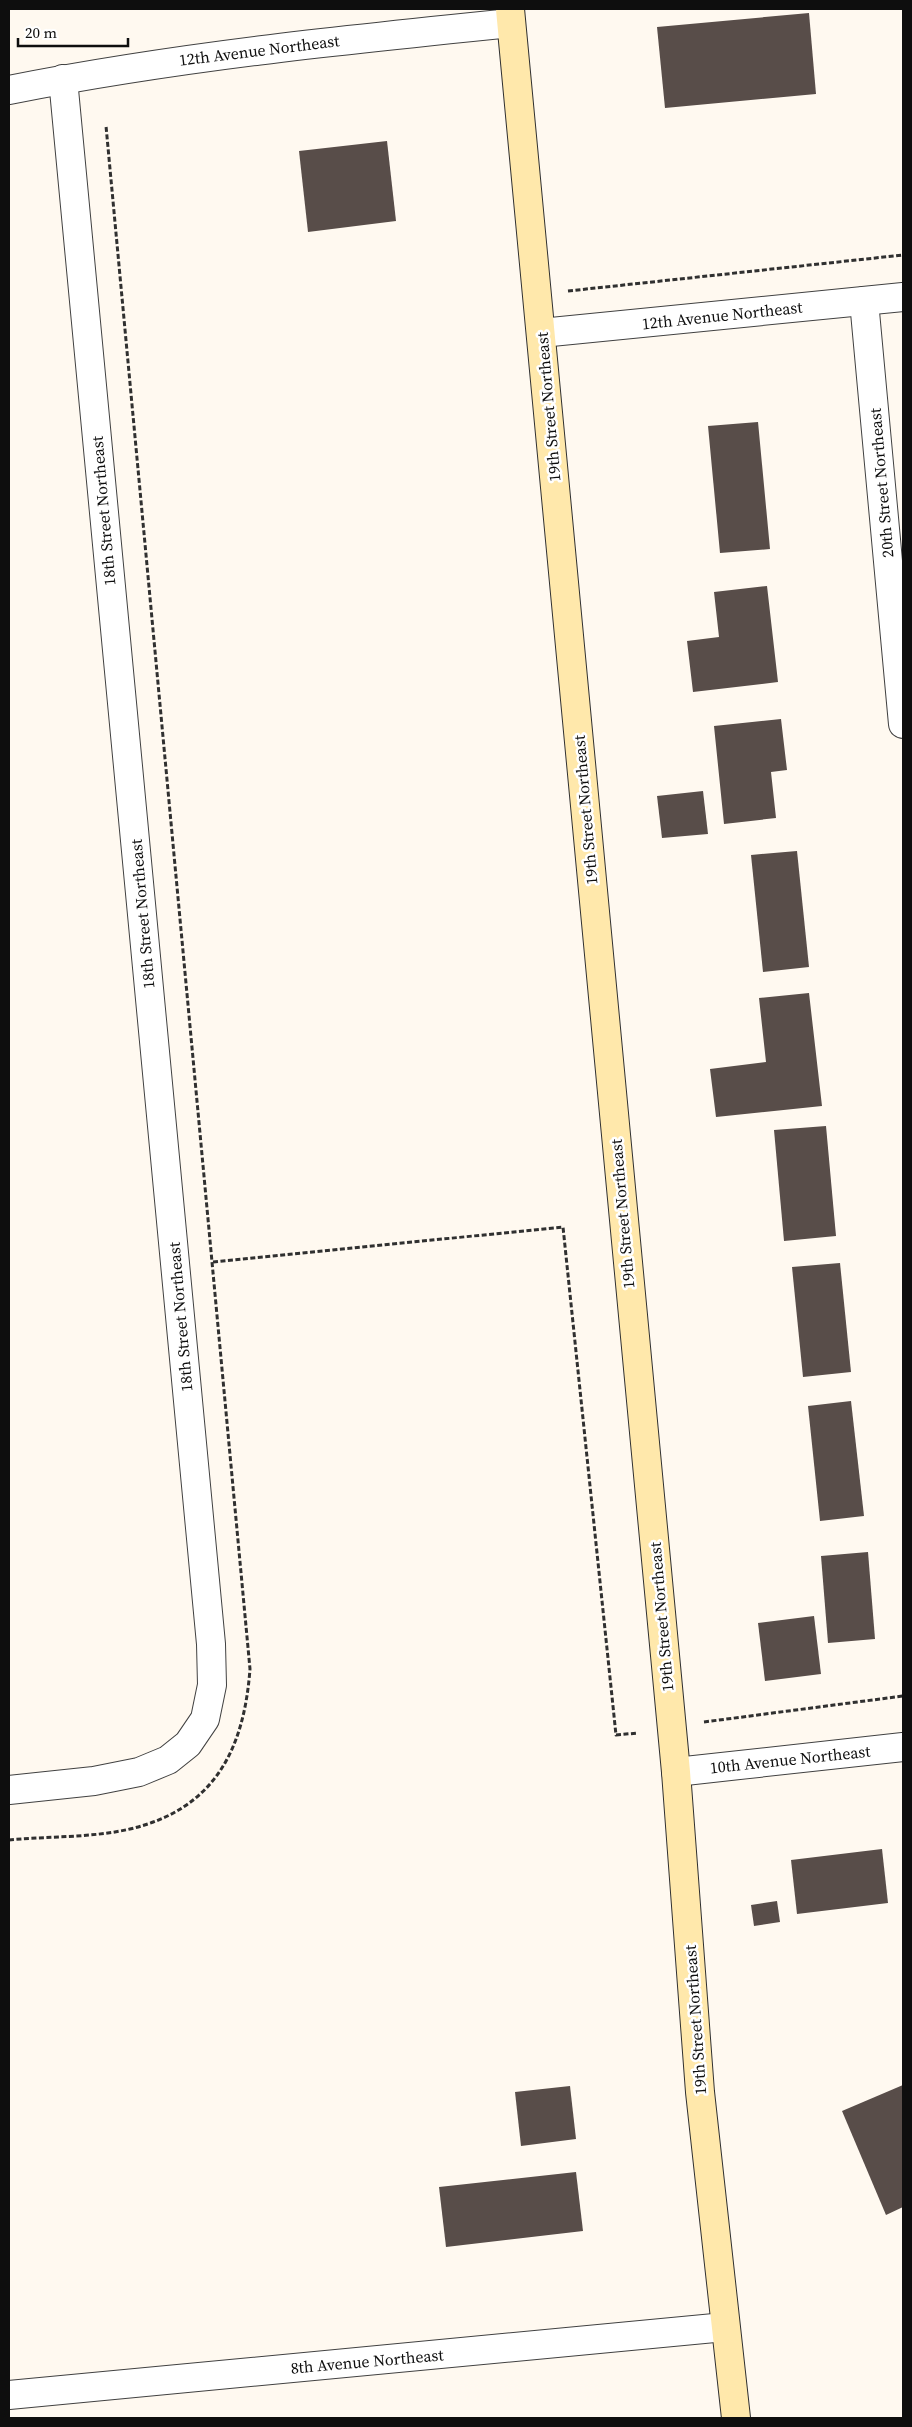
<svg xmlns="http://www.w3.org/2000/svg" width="912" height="2427" font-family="'Source Serif 4',serif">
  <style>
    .building { fill: #584d49 }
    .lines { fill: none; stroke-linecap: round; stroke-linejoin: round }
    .street-casing { stroke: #414141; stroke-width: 30 }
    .secondary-casing { stroke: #303030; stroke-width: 30 }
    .path { stroke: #303030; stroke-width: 3; stroke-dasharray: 5 2.5; stroke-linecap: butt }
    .street { stroke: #fff; stroke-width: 28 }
    .secondary { stroke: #ffe8ab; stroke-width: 28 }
    .labels { text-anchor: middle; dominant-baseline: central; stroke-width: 5; stroke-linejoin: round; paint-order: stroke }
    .street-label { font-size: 16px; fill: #0e0e0e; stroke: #fff }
  </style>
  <rect width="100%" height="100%" fill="#fff9f0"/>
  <g class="building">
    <polygon points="809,13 816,94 665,108 657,27"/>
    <polygon points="387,141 396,221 308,232 299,151"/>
    <polygon points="758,422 770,549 720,553 708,426"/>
    <polygon points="767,586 778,682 693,692 687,641 719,637 714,592"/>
    <polygon points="781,719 787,770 771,772 776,818 724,824 714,726"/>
    <polygon points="703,791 708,834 662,838 657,796"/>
    <polygon points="797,851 809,967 763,972 751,855"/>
    <polygon points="809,993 822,1106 716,1117 710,1069 766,1062 759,998"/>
    <polygon points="826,1126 836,1236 784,1241 774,1130"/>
    <polygon points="840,1263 851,1372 803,1377 792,1267"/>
    <polygon points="851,1401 864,1516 820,1521 808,1406"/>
    <polygon points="868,1552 875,1639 828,1643 821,1556"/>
    <polygon points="814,1616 821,1674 765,1681 758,1623"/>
    <polygon points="882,1849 888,1903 797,1914 791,1860"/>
    <polygon points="777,1901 780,1922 754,1926 751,1905"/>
    <polygon points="903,2085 903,2207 886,2215 842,2111"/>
    <polygon points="570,2086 576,2139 521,2146 515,2092"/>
    <polygon points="576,2172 583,2231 446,2247 439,2187"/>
  </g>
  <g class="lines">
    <g class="street-casing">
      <g id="street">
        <path d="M 9,90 C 175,57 343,40 511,23"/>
        <polyline points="864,301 903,724"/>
        <polyline points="541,333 903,297"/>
        <polyline points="676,1772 903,1747"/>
        <polyline points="9,1790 94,1781 139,1772 168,1760 188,1744 205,1719 212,1685 211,1644 63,79"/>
        <polyline points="9,2395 725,2327"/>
      </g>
    </g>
    <g class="secondary-casing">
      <polyline id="secondary" points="510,9 676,1772 700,2092 736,2418"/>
    </g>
    <g class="path">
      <polyline points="568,291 903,255"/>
      <polyline points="213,1262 563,1227 616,1735 638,1733"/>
      <polyline points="704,1722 903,1696"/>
      <path d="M 9,1840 C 49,1836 91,1838 130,1829 C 215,1809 244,1749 250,1669 L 106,126"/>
    </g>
    <use href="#street" class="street"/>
    <use href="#secondary" class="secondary"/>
  </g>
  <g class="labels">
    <g class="street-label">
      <text transform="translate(259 50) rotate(-7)">12th Avenue Northeast</text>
      <text transform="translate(722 315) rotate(-6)">12th Avenue Northeast</text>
      <text transform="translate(548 407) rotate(-95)">19th Street Northeast</text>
      <text transform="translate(881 483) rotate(-95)">20th Street Northeast</text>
      <text transform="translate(103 511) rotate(-95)">18th Street Northeast</text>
      <text transform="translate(585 810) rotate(-95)">19th Street Northeast</text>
      <text transform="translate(142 914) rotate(-95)">18th Street Northeast</text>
      <text transform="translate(622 1214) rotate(-95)">19th Street Northeast</text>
      <text transform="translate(180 1317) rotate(-95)">18th Street Northeast</text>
      <text transform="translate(661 1617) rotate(-95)">19th Street Northeast</text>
      <text transform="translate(790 1759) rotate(-6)">10th Avenue Northeast</text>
      <text transform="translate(695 2020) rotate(-94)">19th Street Northeast</text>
      <text transform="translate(367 2361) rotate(-5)">8th Avenue Northeast</text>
    </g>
  </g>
  <rect width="912" height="2427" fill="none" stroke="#0e0e0e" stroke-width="20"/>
  <path d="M18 38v8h110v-8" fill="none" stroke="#0e0e0e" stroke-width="2.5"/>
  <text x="25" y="38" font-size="15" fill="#0e0e0e" stroke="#ffffff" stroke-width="4" paint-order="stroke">20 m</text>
</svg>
